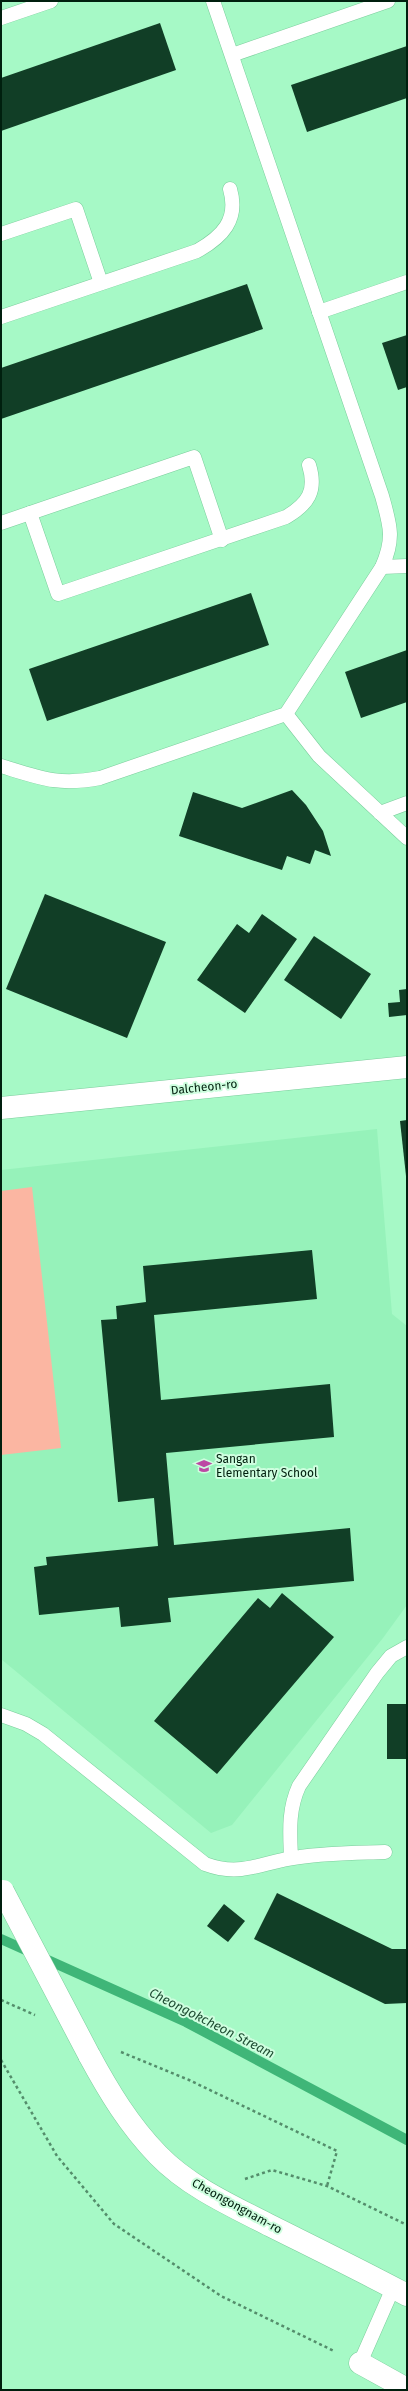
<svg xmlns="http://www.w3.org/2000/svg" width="408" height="2391" font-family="'Fira Sans',sans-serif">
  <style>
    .built { fill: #96f2ba }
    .green { fill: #fbb6a2 }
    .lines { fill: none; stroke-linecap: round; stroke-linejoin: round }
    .stream { stroke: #3fb678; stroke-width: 10 }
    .building { fill: #113e26 }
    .lane-casing { stroke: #7bcd9c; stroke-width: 15 }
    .street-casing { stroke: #7bcd9c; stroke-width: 23 }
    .secondary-casing { stroke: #7bcd9c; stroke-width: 23 }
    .path { stroke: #548d6b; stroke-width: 2.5; stroke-dasharray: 3 3; stroke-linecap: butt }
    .lane { stroke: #fff; stroke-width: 14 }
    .street { stroke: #fff; stroke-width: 22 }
    .secondary { stroke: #fff; stroke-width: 22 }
    .secondary-bridge-casing { stroke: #7bcd9c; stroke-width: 23; stroke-linecap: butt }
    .secondary-bridge { stroke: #fff; stroke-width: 22 }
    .labels { text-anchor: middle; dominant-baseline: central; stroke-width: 4; stroke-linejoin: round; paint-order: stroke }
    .street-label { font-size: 12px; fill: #001f0e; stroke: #cefedf }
    .poi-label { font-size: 12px; fill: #001f0e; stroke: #cefedf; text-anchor: start }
    .water-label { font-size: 13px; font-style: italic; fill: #1f4d33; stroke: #cefedf }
  </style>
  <rect width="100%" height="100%" fill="#a6f9c6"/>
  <polygon class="built" points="377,1129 392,1314 407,1326 407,1605 383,1638 232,1825 211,1833 1,1659 1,1170"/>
  <polygon class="green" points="32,1187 61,1448 1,1455 1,1191"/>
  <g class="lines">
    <polyline class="stream" points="1,1939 186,2022 407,2140"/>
  </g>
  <g class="building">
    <polygon points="160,23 176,70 1,131 1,78"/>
    <polygon points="407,46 407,98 307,132 291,85"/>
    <polygon points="247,284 263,329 1,419 1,368"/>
    <polygon points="407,335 407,387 398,390 382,343"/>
    <polygon points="251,593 269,645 47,721 29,669"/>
    <polygon points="407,650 407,702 361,718 345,672"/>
    <polygon points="292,790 306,805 323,831 331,856 315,850 310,864 287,856 282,870 179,836 193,792 242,808"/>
    <polygon points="45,894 166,942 127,1038 6,989"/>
    <polygon points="262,914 297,939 245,1013 197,980 237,924 249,933"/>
    <polygon points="314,936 371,974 341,1019 284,980"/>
    <polygon points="407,989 407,1015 389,1017 388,1003 400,1002 399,990"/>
    <polygon points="407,1120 407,1176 406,1176 400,1121"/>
    <polygon points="312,1250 317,1299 154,1315 161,1400 330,1384 334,1437 166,1453 174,1545 350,1528 354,1581 168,1598 171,1622 121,1627 119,1607 39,1615 34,1567 47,1565 46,1557 158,1546 154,1498 118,1502 101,1320 117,1319 116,1306 146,1302 143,1266"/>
    <polygon points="282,1593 334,1637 217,1774 154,1721 258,1598 270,1608"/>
    <rect x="387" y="1704" width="20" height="55"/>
    <polygon points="277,1893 392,1949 407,1949 407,2003 385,2004 254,1939"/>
    <polygon points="224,1904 245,1921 228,1942 207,1926"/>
  </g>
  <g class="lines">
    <g class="lane-casing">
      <g id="lane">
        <polyline points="1,18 51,1"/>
        <polyline points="232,55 388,1"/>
        <polyline points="1,234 76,209 101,283"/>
        <polyline points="319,312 407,282"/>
        <path d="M 1,317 L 197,251 C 222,237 239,220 230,189"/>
        <path d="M 30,513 L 58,594 L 286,517 C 308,504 317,491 309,465"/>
        <polyline points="1,523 194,457 222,540"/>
        <polyline points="382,567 407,566"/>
        <polyline points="286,714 319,756 407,838"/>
        <path d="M 1,766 C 40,778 58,786 100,778 L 286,714 L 382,567 C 395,538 390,525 382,496 L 213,1"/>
        <polyline points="380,813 407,803"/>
        <path d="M 1,1715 L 26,1724 L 43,1734 L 205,1864 C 243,1878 262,1861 300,1857 C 328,1853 357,1853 385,1852"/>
        <path d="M 291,1858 C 290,1832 288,1810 299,1786 L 377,1673 L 391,1656 L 407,1647"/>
        <polyline points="360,2363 393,2288"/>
      </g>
    </g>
    <g class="street-casing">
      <polyline id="street" points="360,2363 407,2389"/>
    </g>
    <g class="secondary-casing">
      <g id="secondary">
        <polyline points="1,1108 407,1067"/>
        <path d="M 89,2055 C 109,2092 129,2125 158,2155 C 189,2187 232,2206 271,2226 C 317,2249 362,2271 407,2295"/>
      </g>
    </g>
    <g class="path">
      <polyline points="1,2000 35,2015"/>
      <polyline points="121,2052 189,2080 337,2151 327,2186"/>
      <polyline points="1,2060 57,2156 114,2224 221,2296 334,2351"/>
      <polyline points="245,2179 272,2170 327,2186 407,2225"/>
    </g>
    <use href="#lane" class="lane"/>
    <use href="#street" class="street"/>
    <use href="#secondary" class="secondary"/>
    <g class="secondary-bridge-casing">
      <polyline id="secondary-bridge" points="3,1891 89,2055"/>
    </g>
    <use href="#secondary-bridge" class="secondary-bridge"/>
  </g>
  <defs>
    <g id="school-bare" transform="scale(1.2)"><path d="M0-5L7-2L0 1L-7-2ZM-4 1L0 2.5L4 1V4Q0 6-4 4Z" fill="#bc49a4" stroke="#cefedf" stroke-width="2.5" paint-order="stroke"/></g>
  </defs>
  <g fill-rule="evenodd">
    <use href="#school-bare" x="204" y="1466"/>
  </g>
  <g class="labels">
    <g class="street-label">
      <text transform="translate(204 1087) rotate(-6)">Dalcheon-ro</text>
      <text transform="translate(237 2206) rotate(29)">Cheongongnam-ro</text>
    </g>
    <g class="poi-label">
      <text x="216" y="1459">Sangan<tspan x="216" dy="14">Elementary School</tspan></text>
    </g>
    <g class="water-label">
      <text transform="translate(212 2023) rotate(27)">Cheongokcheon Stream</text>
    </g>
  </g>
  <rect width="408" height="2391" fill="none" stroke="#001f0e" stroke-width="4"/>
</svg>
